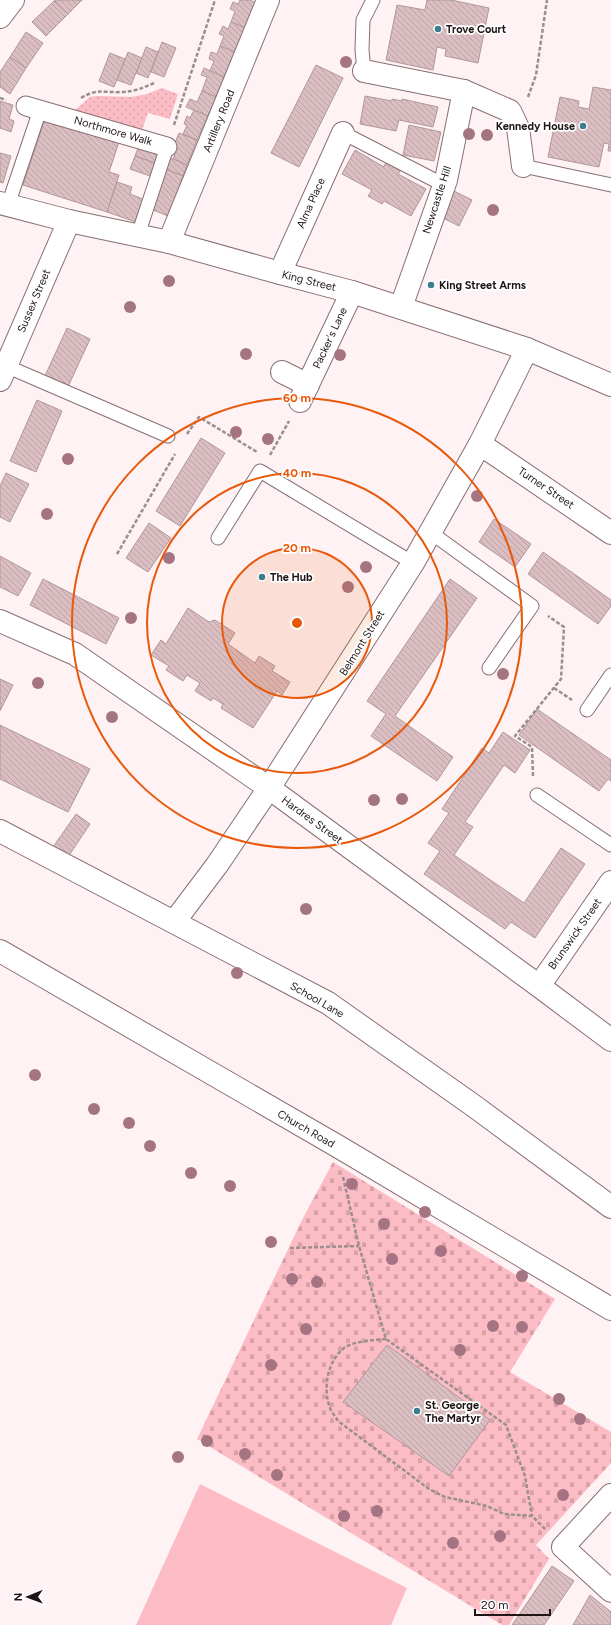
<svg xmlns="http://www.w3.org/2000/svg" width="611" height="1625" font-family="Figtree,sans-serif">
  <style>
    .grass { fill: url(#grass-dots) }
    .cemetery { fill: url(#cemetery-stones) }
    .pitch { fill: #fcbcc5 }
    .building { fill: url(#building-back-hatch); stroke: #b1979a }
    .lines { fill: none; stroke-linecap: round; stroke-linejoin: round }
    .service-casing { stroke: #886f72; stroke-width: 15 }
    .pedestrian-casing { stroke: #886f72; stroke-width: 21 }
    .minor-casing { stroke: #886f72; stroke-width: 24 }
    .path { stroke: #9a8f90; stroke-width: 2.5; stroke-dasharray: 4 2; stroke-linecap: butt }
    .service { stroke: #fff; stroke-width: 13 }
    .pedestrian { stroke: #fff; stroke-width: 19 }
    .minor { stroke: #fff; stroke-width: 22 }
    .tree { fill: #a57482 }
    .ring { fill: none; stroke: #e8590c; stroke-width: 2 }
    .poi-dot { fill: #3c7c8f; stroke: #fff; stroke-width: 1.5 }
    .labels { text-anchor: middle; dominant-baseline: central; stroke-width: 3.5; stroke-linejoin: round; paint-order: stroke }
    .poi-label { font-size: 11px; font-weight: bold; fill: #1f1516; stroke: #fff; text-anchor: start }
    .street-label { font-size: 11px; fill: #1f1516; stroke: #fff }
    .centre { fill: #e8590c; stroke: #fff; stroke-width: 2 }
    .ring-label { font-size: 12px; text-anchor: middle; font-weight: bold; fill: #e8590c; stroke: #fff; stroke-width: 3.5; stroke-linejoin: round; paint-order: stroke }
  </style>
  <defs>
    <pattern id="grass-dots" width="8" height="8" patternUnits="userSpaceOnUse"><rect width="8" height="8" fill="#fcbcc5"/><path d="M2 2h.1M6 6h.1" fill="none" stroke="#d8a1a8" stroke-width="1.8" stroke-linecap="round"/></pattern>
    <pattern id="cemetery-stones" width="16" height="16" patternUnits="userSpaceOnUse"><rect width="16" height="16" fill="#fcbcc5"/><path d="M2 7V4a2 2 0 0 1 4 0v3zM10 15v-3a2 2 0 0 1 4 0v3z" fill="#d8a1a8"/></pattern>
    <pattern id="building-back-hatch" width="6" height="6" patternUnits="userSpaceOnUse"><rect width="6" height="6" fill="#dabec1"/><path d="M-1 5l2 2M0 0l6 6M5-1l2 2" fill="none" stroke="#bba2a5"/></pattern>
  </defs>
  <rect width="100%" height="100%" fill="#fef2f4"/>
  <polygon class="grass" points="162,88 178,94 170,119 148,113 141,133 73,112 90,97 97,96 131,97 147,94"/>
  <polygon class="cemetery" points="333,1162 555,1299 510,1372 611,1432 611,1463 536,1545 549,1559 509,1625 502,1625 197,1439 302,1220"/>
  <polygon class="pitch" points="200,1484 407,1588 391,1625 136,1625"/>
  <g class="building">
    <polygon points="54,0 82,0 68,14"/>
    <polygon points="240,0 250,0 256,3 246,28 231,22 235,11 230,9 233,2 238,4"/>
    <polygon points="427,0 451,0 489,8 478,63 445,56 446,49 437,47 433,70 386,60 397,5 425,10"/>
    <polygon points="54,1 68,14 46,36 32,22"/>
    <polygon points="231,22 246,28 235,52 220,46 224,36 219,34 223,26 228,29"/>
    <polygon points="26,32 43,43 26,68 10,57"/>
    <polygon points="162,42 176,48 164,77 151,72"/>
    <polygon points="220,46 235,52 224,77 210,71 214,61 209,59 211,52 217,54"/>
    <polygon points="146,47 158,52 148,78 136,73"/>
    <polygon points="128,52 142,58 131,85 117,80"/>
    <polygon points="110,53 125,59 114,87 99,81"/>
    <polygon points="10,57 26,68 10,94 0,87 0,72"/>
    <polygon points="316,65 343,78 299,167 271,153"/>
    <polygon points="204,68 224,77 216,97 202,91 207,77 201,75"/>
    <polygon points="593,87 611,90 611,151 608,151 609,144 604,143 599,167 548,157 560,97 579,101 578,107 589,109"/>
    <polygon points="202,91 216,97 208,116 186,107 190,99 197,102"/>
    <polygon points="365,96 392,101 392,99 402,101 402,99 438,107 433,127 399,120 396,131 360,124"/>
    <polygon points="0,101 13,105 9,119 14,121 11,132 0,128"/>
    <polygon points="194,110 208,116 197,140 183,134 187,125 184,124 187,116 190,118"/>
    <polygon points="46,116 120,139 109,172 119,175 107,212 23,185"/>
    <polygon points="409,125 441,132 434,161 403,155"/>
    <polygon points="179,133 197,140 187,165 173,159 175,154 171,152"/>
    <polygon points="140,143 159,150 155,163 135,156"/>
    <polygon points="355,150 384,167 386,162 401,170 398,174 426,189 411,216 384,201 382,204 368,196 372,190 342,174"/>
    <polygon points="0,153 11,156 3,183 0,182"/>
    <polygon points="135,156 155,163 150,176 130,169"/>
    <polygon points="166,156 187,165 183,176 163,168"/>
    <polygon points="163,168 183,176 168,216 151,209"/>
    <polygon points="117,182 132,187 130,194 143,199 136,222 107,212"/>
    <polygon points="454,191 472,200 459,226 441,217"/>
    <polygon points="67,328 90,339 67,389 44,378"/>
    <polygon points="37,400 62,411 36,472 10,461"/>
    <polygon points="201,438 225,453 180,526 156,511"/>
    <polygon points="6,473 29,484 10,522 0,517 0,486"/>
    <polygon points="494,519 531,544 515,567 479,542"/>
    <polygon points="149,523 171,538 148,572 126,558"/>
    <polygon points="543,552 611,600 611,606 598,624 528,574"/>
    <polygon points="0,556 31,573 18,596 0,587"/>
    <polygon points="43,579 119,618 106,644 30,605"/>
    <polygon points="450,579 477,598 395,716 453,757 437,781 371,736 386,714 367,701"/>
    <polygon points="188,608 209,622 215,620 235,633 228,644 255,663 259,656 275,666 272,671 290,682 282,695 277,691 253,728 221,708 223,704 213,698 211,701 195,691 200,683 187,675 183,681 166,670 169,666 151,655 161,640 166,644"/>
    <polygon points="0,679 13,685 0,711"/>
    <polygon points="537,709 611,760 611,781 608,779 599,791 519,735"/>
    <polygon points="0,725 90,769 68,812 0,779"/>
    <polygon points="503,732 530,750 515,773 504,765 465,822 473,827 454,855 524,903 561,848 585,864 535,938 511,922 505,929 424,874 440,851 428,843 449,813 442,809 482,748 489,753"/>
    <polygon points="76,814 90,824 68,857 51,850"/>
    <polygon points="387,1345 490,1420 449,1476 343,1402"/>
    <polygon points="552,1566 574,1581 544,1625 512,1625"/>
    <polygon points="590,1595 611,1612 611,1625 573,1625"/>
  </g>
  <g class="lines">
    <g class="service-casing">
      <g id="service">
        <polyline points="364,71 362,50 363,20 373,0"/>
        <polyline points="343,133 444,185"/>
        <polyline points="523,166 611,185"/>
        <polyline points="8,205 40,110"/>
        <polyline points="138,235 167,147"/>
        <polyline points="6,366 168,436"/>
        <polyline points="430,532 532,606 489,668"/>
        <polyline points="218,538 260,471 413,563"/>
        <polyline points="587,710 611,675"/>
        <polyline points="537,795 611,845"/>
      </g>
    </g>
    <g class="pedestrian-casing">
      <polyline id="pedestrian" points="26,106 167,147"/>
    </g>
    <g class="minor-casing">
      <g id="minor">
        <polyline points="0,17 13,0"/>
        <polyline points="364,71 464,91 510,111 518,128 523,166"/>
        <polyline points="0,203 69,221 169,242 280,273 352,292 527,349 611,385"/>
        <polyline points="169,242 268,0"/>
        <polyline points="280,273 343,133"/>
        <polyline points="401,307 446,180 464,91"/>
        <polyline points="282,372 308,385"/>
        <polyline points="0,380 69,221"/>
        <polyline points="300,401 352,292"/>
        <polyline points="480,444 611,533"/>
        <polyline points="0,621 75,654 269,788 539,986 611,1040"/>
        <polyline points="0,831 328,1003 474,1106 611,1207"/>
        <polyline points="174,922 217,865 269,788 413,563 480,444 527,349"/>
        <polyline points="0,951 339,1147 611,1309"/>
        <polyline points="539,986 611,882"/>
        <polyline points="611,1495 563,1547 611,1591"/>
      </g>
    </g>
    <g class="path">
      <polyline points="528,97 536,75 547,0"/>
      <polyline points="0,98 6,100"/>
      <path d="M 81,98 C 97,88 104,93 121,92 C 133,92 143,88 154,83"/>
      <polyline points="174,125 215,0"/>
      <polyline points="187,434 199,417 257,452"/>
      <polyline points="270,455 289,421"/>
      <polyline points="117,554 175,454"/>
      <polyline points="554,688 572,700"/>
      <polyline points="533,776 532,747 515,736 561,679 564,627 548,616"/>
      <polyline points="343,1177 359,1246 386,1339 506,1425 525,1476 532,1516"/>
      <polyline points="290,1248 359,1246"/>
      <path d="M 386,1339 C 374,1340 354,1341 344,1348 C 328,1361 323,1386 329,1405 C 330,1410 335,1416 338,1421 L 429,1489 L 445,1497 L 487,1506 L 504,1514 L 532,1516 L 546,1530"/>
    </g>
    <use href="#service" class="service"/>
    <use href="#pedestrian" class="pedestrian"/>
    <use href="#minor" class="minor"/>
  </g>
  <g class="tree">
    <circle cx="346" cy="62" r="6"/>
    <circle cx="469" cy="134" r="6"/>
    <circle cx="487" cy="135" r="6"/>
    <circle cx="493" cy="210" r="6"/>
    <circle cx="169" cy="281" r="6"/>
    <circle cx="130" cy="307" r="6"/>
    <circle cx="246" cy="354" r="6"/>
    <circle cx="340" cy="355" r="6"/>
    <circle cx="236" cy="432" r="6"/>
    <circle cx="268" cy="439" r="6"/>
    <circle cx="68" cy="459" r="6"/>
    <circle cx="477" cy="496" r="6"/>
    <circle cx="47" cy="514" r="6"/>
    <circle cx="169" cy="558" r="6"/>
    <circle cx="366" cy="567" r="6"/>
    <circle cx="348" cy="587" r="6"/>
    <circle cx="131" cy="618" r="6"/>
    <circle cx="503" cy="674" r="6"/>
    <circle cx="38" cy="683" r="6"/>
    <circle cx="112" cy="717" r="6"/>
    <circle cx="402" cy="799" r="6"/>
    <circle cx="374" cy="800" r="6"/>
    <circle cx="306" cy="909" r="6"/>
    <circle cx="237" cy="973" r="6"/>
    <circle cx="35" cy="1075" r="6"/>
    <circle cx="94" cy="1109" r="6"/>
    <circle cx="129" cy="1123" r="6"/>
    <circle cx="150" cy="1146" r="6"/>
    <circle cx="191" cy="1173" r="6"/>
    <circle cx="352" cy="1184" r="6"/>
    <circle cx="230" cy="1186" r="6"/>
    <circle cx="425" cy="1212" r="6"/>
    <circle cx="384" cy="1224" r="6"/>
    <circle cx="271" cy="1242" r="6"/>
    <circle cx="441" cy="1251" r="6"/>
    <circle cx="392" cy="1259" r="6"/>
    <circle cx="522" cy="1276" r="6"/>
    <circle cx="292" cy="1279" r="6"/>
    <circle cx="317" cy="1282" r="6"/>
    <circle cx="493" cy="1326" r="6"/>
    <circle cx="522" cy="1327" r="6"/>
    <circle cx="306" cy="1329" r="6"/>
    <circle cx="460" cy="1350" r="6"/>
    <circle cx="271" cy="1365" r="6"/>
    <circle cx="559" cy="1399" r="6"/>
    <circle cx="580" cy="1419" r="6"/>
    <circle cx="207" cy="1441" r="6"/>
    <circle cx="245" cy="1454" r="6"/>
    <circle cx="178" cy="1457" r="6"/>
    <circle cx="277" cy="1475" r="6"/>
    <circle cx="563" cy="1495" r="6"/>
    <circle cx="377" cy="1511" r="6"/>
    <circle cx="344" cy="1516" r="6"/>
    <circle cx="500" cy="1536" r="6"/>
    <circle cx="453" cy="1543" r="6"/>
  </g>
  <circle cx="297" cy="623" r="75" fill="#e8590c" fill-opacity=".12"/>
  <g class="ring">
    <circle cx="297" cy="623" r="75"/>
    <circle cx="297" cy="623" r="150"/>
    <circle cx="297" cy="623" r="225"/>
  </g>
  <g class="poi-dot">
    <circle cx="438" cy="29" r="4"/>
    <circle cx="583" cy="126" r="4"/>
    <circle cx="431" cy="285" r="4"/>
    <circle cx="262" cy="577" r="4"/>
    <circle cx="417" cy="1411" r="4"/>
  </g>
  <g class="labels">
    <g class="poi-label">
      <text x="446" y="29">Trove Court</text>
      <text x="575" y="126" text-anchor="end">Kennedy House</text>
      <text x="439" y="285">King Street Arms</text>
      <text x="270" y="577">The Hub</text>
      <text x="425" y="1405">St. George<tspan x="425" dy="13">The Martyr</tspan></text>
    </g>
    <g class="street-label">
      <text transform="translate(219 121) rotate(-68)">Artillery Road</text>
      <text transform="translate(113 131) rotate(16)">Northmore Walk</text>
      <text transform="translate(437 200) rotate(-72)">Newcastle Hill</text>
      <text transform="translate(311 203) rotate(-66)">Alma Place</text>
      <text transform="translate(309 281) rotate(14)">King Street</text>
      <text transform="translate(34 301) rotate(-67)">Sussex Street</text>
      <text transform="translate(330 338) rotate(-65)">Packer's Lane</text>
      <text transform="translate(546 488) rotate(34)">Turner Street</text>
      <text transform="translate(362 643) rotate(-58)">Belmont Street</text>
      <text transform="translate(312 820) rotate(36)">Hardres Street</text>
      <text transform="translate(575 934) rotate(-55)">Brunswick Street</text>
      <text transform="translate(317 1000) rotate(30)">School Lane</text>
      <text transform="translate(306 1129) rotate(30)">Church Road</text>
    </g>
  </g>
  <circle cx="297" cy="623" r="6" class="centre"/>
  <g class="ring-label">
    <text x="297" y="402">60 m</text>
    <text x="297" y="477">40 m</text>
    <text x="297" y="552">20 m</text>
  </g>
  <g transform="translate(28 1597) rotate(269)" stroke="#ffffff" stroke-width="3" paint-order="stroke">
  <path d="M0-3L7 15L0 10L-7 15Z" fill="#1f1516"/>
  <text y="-6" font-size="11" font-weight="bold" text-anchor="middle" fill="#1f1516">N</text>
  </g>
  <path d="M475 1609v6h75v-6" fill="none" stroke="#1f1516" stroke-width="2"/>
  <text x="481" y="1609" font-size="12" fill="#1f1516" stroke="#ffffff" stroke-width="3" paint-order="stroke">20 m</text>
</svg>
